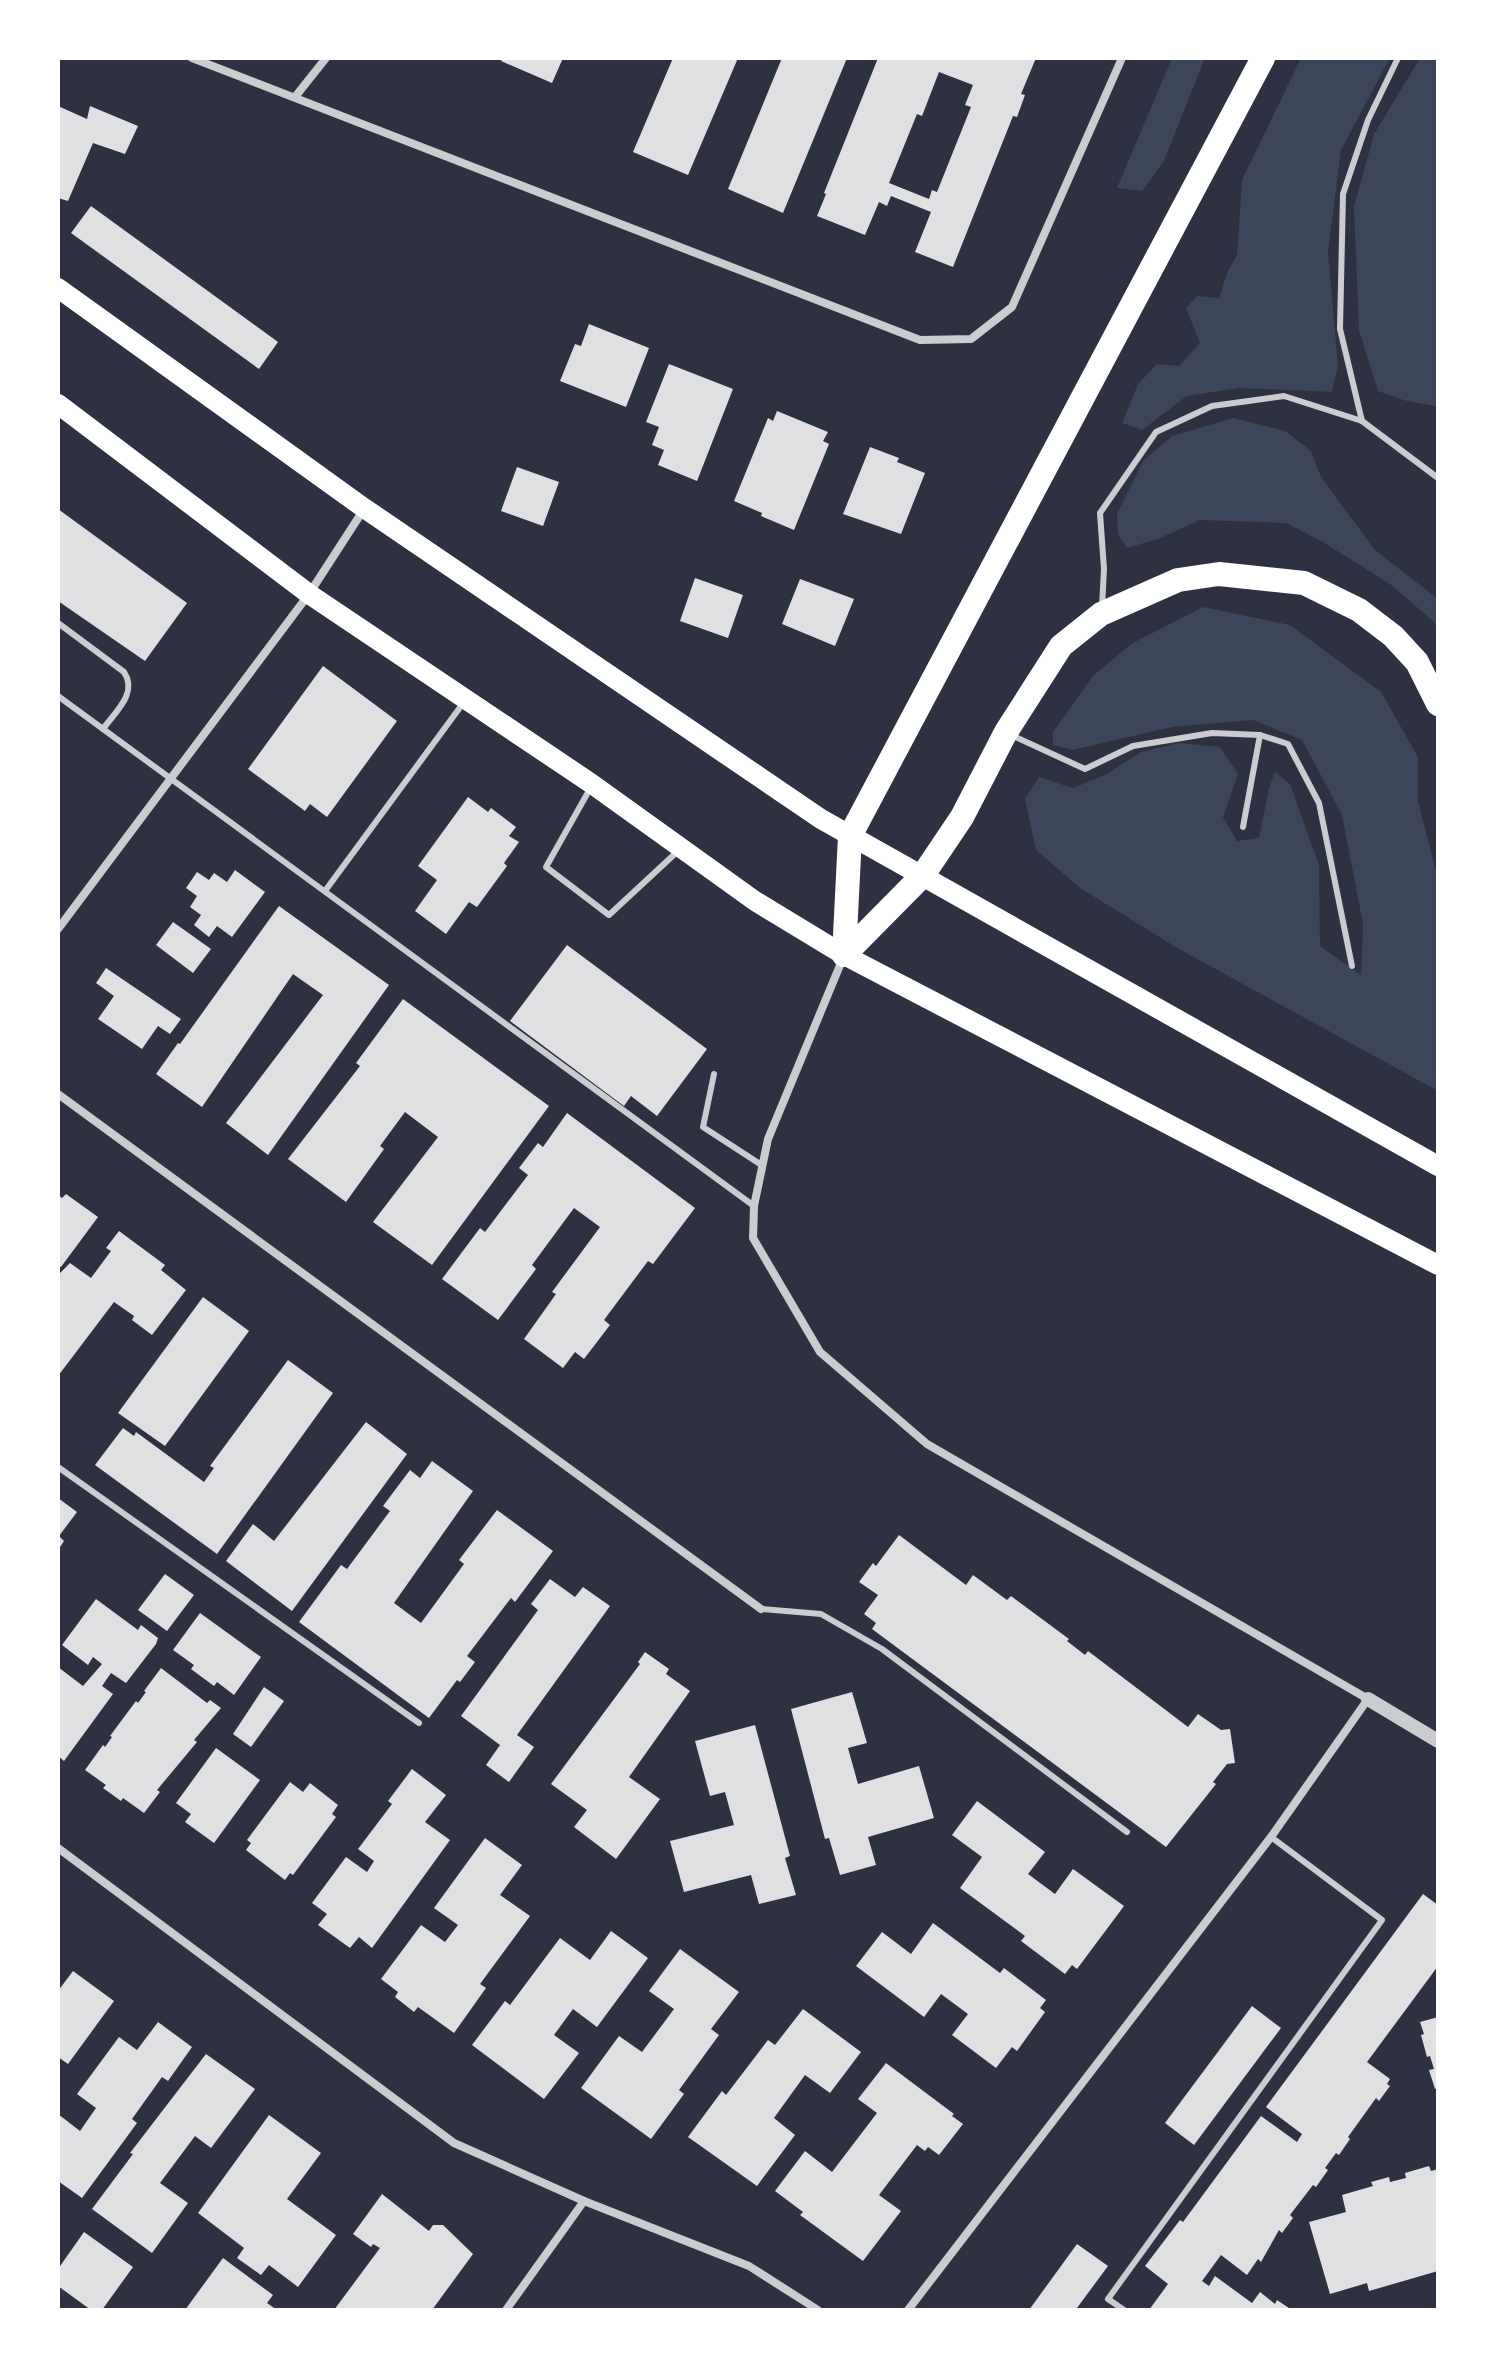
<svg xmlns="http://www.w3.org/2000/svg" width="1496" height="2368" font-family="Mulish,sans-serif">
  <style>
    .green { fill: #3c4559 }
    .building { fill: #e0e0e3; fill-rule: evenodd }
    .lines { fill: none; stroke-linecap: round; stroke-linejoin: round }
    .service { stroke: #caccd0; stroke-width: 6 }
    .minor { stroke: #caccd0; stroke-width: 8 }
    .tertiary { stroke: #caccd0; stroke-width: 14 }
    .primary { stroke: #fff; stroke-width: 20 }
    .motorway { stroke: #fff; stroke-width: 24 }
  </style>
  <rect width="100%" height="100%" fill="#2d3142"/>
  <g class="green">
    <polygon points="1172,58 1205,58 1164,161 1142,191 1117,188"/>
    <polygon points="1301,58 1390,58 1341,150 1328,252 1338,366 1332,392 1239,388 1187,396 1142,430 1122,423 1138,384 1157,364 1179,366 1200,343 1186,308 1197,296 1219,298 1227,273 1237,255 1242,180"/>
    <polygon points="1420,58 1438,58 1438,407 1403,400 1378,391 1359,330 1354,206 1374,134"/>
    <polygon points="1233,418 1285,431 1311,451 1321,477 1375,550 1438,599 1438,629 1433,621 1390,584 1323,542 1286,523 1200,520 1158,539 1127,548 1118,534 1117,514 1143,461 1172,436"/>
    <polygon points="1203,607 1290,625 1381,692 1418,757 1418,801 1438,879 1438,1091 1179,949 1080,888 1036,850 1025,799 1039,777 1073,788 1105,775 1141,752 1179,743 1220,747 1238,774 1223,817 1237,841 1259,838 1269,788 1275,772 1290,784 1319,865 1320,946 1361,975 1363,924 1342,815 1302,740 1253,720 1172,727 1072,750 1053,745 1053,732 1093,676 1131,644"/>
  </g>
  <g class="building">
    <polygon points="503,58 563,58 552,83 501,61"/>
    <polygon points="673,58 738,58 688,175 633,152"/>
    <polygon points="782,58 847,58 783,213 728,189"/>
    <path d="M 878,58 L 1036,58 L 1021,94 L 1025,95 L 1017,117 L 1013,116 L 953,267 L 915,252 L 931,212 L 891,196 L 887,206 L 879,202 L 865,235 L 817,216 L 826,194 L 824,193 ZM 939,72 L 973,85 L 965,105 L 971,107 L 937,192 L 932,190 L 929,199 L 889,183 L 917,114 L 922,116 Z"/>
    <polygon points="58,106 87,119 90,106 138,126 125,154 93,143 68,201 58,198"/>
    <polygon points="91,206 278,342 259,369 71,233"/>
    <polygon points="589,324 649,348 626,407 560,381 575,344 581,346"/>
    <polygon points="669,364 733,389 697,481 658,465 664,450 652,445 659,427 646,422"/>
    <polygon points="777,411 828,432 823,441 829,444 794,530 761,516 762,513 734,501 768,418 773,421"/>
    <polygon points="870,447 899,458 897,462 925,473 901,534 843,514"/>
    <polygon points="517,467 559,482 543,526 501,511"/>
    <polygon points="58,509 187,603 145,661 58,601"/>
    <polygon points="695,578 743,595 728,638 680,621"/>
    <polygon points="800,579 854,599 835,646 782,624"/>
    <polygon points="323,666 397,721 327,817 310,804 305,811 248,769"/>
    <polygon points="468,797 488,812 491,808 516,827 509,836 519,842 504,863 507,866 477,907 469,902 446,934 415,911 437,880 418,866"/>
    <polygon points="235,870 265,892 232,937 217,926 209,937 194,925 201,915 190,907 197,896 186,888 197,872 209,880 214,873 227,882"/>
    <polygon points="279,906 389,985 268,1155 226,1123 323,995 293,974 202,1107 156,1074 178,1043 180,1044"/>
    <polygon points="173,922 211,949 193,973 156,945"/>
    <polygon points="567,945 707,1049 657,1116 631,1096 624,1106 510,1021"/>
    <polygon points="106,968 181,1019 170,1034 158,1026 142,1049 98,1019 114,996 96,983"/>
    <polygon points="403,999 549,1106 432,1265 373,1222 438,1137 405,1112 380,1146 384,1149 346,1202 288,1159 360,1066 356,1063"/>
    <polygon points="567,1113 695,1208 653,1264 648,1261 604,1320 610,1325 584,1359 575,1352 563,1368 524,1339 556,1294 552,1292 600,1227 574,1208 532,1265 536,1269 498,1320 442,1279 480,1228 485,1232 528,1175 519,1168 538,1143 543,1147"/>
    <polygon points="66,1194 98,1217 61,1267 58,1265 58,1195 62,1198"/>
    <polygon points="119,1231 165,1265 161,1270 186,1290 152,1335 132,1320 134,1316 114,1302 58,1376 58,1275 70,1263 91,1278 111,1251 106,1248"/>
    <polygon points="203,1297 249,1331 165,1446 118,1413"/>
    <polygon points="288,1360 333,1393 217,1554 95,1465 123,1428 134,1436 136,1432 204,1482 214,1468 210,1466"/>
    <polygon points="366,1422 407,1454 292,1611 226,1561 253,1524 274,1541"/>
    <polygon points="432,1461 473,1491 394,1603 421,1623 464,1564 459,1560 497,1510 553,1551 515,1602 511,1598 467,1656 475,1662 460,1682 457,1680 429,1718 299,1622 341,1565 347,1569 390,1511 383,1506 410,1470 420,1478"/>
    <polygon points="58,1498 77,1512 59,1536 64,1541 58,1550"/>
    <polygon points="899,1535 966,1585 973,1575 1007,1600 1011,1596 1069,1639 1067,1641 1085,1655 1088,1651 1188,1727 1198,1714 1221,1730 1230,1729 1235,1763 1227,1764 1213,1782 1216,1784 1166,1847 872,1629 876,1623 864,1614 878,1595 859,1582 873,1563 876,1566"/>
    <polygon points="165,1574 194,1595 167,1631 138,1610"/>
    <polygon points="550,1579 575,1597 583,1587 610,1606 517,1735 534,1747 509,1782 486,1765 500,1745 461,1716 538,1610 531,1604"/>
    <polygon points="96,1599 138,1630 141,1625 158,1638 156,1644 126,1683 111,1673 102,1686 113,1694 64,1761 58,1756 58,1667 83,1686 102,1664 93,1657 88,1665 62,1645"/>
    <polygon points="200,1613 261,1657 234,1695 217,1682 214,1686 191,1669 194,1665 173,1650"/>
    <polygon points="645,1652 669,1669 666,1674 690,1691 629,1777 660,1799 616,1859 574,1827 587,1810 551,1784 640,1664 638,1662"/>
    <polygon points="161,1668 207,1703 210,1700 221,1708 194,1740 197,1742 157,1790 160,1792 144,1813 123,1798 121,1801 103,1788 106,1785 85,1770 103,1745 105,1747 112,1737 110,1736 136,1701 138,1703 146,1692 144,1691"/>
    <polygon points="264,1687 284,1701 251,1747 233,1734"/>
    <polygon points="852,1692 867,1743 848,1748 858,1784 919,1766 934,1818 868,1837 876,1865 840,1875 829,1838 825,1839 791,1709"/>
    <polygon points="755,1725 790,1856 785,1858 796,1895 759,1904 751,1875 684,1892 670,1841 734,1825 725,1792 710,1796 695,1741"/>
    <polygon points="216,1748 260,1780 214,1843 185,1822 191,1814 176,1803"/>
    <polygon points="412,1769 446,1795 425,1822 450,1840 372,1948 359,1937 350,1948 318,1925 327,1914 312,1903 346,1857 367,1872 374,1861 358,1849 392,1804 388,1801"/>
    <polygon points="290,1782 303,1792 310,1783 338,1805 332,1814 336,1817 293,1875 290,1873 285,1880 246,1850 251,1843 247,1840"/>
    <polygon points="977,1801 1045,1852 1028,1874 1055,1894 1073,1869 1124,1906 1077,1969 1072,1965 1065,1974 1021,1941 1025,1936 960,1888 982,1857 952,1835"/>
    <polygon points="485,1838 522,1865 500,1895 530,1916 480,1984 486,1988 454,2033 418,2007 414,2012 395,1997 398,1992 381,1979 421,1925 445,1942 458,1925 434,1908"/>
    <polygon points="1423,1894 1438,1905 1438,1966 1367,2062 1390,2079 1387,2084 1390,2086 1379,2101 1376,2098 1348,2137 1350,2139 1339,2155 1336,2153 1325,2168 1328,2170 1316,2187 1313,2185 1290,2215 1293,2218 1282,2233 1279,2230 1261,2262 1258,2259 1247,2275 1221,2255 1202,2281 1209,2286 1215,2276 1252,2303 1260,2292 1275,2304 1277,2300 1292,2310 1149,2310 1168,2284 1145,2266 1180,2220 1183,2222 1261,2116 1297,2142 1302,2134 1266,2107"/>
    <polygon points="933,1923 1000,1973 1004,1968 1046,2000 1040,2008 1045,2012 1017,2051 1012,2047 996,2068 952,2035 968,2014 941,1994 924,2017 856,1966 882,1932 911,1954"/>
    <polygon points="611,1931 648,1958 597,2027 573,2009 554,2035 579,2053 544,2099 472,2045 505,2001 510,2005 560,1938 590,1960"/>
    <polygon points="680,1949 739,1992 711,2029 719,2035 679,2090 684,2094 651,2139 581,2088 619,2036 642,2052 674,2009 649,1991"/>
    <polygon points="73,1971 114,2001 68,2064 58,2057 58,1991"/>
    <polygon points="1252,2006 1281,2028 1194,2145 1165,2123"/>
    <polygon points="803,2009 861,2052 830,2093 805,2075 774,2118 795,2135 757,2186 688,2137 722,2091 726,2095 768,2040 775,2045"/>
    <polygon points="1438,2017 1438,2088 1435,2089 1429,2070 1434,2069 1430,2056 1427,2057 1421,2035 1424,2034 1420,2022"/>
    <polygon points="158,2022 192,2047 168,2081 162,2077 132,2119 137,2123 82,2198 58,2181 58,2114 80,2131 96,2108 77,2094 119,2037 137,2050"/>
    <polygon points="206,2054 255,2089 211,2148 195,2136 160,2183 188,2203 152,2253 92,2209 133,2154 130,2153"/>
    <polygon points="886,2063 954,2114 952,2116 963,2124 939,2155 928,2147 925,2151 917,2145 879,2195 901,2211 863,2261 800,2215 803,2212 775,2191 805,2151 832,2172 877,2113 858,2099"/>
    <polygon points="269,2115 321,2153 287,2199 336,2235 298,2287 269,2265 261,2275 237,2258 244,2248 198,2213"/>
    <polygon points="1429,2166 1431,2171 1438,2169 1438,2271 1369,2291 1367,2283 1330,2294 1309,2222 1346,2212 1342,2195 1373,2186 1371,2182 1389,2177 1390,2182 1406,2178 1405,2173"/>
    <polygon points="382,2194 429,2231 433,2225 443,2225 473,2254 432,2310 334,2310 380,2248 373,2244 371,2247 353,2234"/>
    <polygon points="84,2232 133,2267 102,2310 91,2310 58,2286 58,2269"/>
    <polygon points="1077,2244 1108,2266 1077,2308 1080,2310 1029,2310"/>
    <polygon points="223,2258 273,2295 267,2303 277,2310 185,2310"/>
  </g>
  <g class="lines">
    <g class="service">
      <polyline points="1362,421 1340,329 1343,194 1368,120 1398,58"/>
      <polyline points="1102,607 1104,569 1100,513 1156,432 1212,406 1284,396 1362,421 1438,478"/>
      <path d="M 58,623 L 124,672 C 138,693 116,711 103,729"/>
      <polyline points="58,696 754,1206"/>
      <polyline points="1011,735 1085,769 1133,746 1212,733 1260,735 1288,744 1319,803 1352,966"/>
      <polyline points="591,787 546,867 609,915 678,851"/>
      <polyline points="1243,827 1260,735"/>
      <polyline points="325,891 464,702"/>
      <polyline points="714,1074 703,1127 763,1166"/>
      <polyline points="58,1467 419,1723"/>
      <polyline points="761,1609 821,1614 882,1649 1127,1832"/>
      <polyline points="1124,2310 1108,2299 1382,1920 1271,1837"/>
    </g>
    <g class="minor">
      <polyline points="192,58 920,340 971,339 1012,307 1122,58"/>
      <polyline points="295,97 326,58"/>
      <polyline points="58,929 309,594 364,509"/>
      <polyline points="843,958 768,1139 754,1206 753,1238 820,1352 927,1444 1368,1699 1271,1837 908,2310"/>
      <polyline points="58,1094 761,1609"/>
      <polyline points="58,1848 454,2143 584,2201 749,2266 818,2310"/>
      <polyline points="506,2310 584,2201"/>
    </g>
    <polyline class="tertiary" points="1368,1699 1438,1741"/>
    <g class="primary">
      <polyline points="58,288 364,508 821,819 1438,1166"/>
      <polyline points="58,404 309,594 592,784 755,901 844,955 1438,1265"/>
    </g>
    <g class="motorway">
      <polyline points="844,955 850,836 1263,58"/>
      <polyline points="844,955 923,875 962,817 1006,732 1061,646 1101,614 1178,580 1219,574 1304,583 1359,610 1393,636 1417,662 1438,704"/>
    </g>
  </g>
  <rect width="1496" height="2368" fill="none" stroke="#ffffff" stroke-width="120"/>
</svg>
